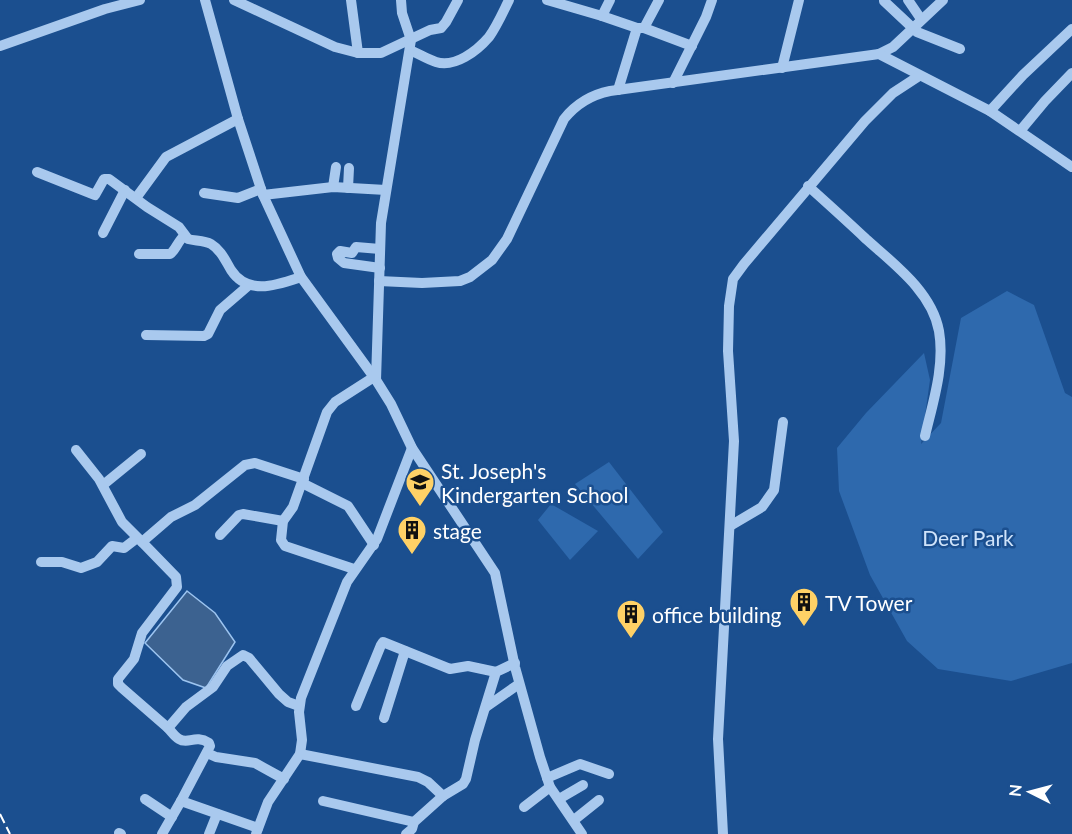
<svg xmlns="http://www.w3.org/2000/svg" width="1072" height="834" font-family="Lato,sans-serif">
  <style>
    .green { fill: #2e69ad }
    .water { fill: #3c6290; stroke: #9cc4f0; stroke-width: 1.5 }
    .lines { fill: none; stroke-linecap: round; stroke-linejoin: round }
    .minor { stroke: #a9c9ee; stroke-width: 10 }
    .rail { stroke: #fff; stroke-width: 2; stroke-dasharray: 10 4.5; stroke-linecap: butt }
    .labels { text-anchor: middle; dominant-baseline: central; stroke-width: 5; stroke-linejoin: round; paint-order: stroke }
    .poi-label { font-size: 21px; fill: #fff; stroke: #1b4f8f; text-anchor: start }
    .park-label { font-size: 21px; fill: #cfe3fa; stroke: #1b4f8f }
  </style>
  <rect width="100%" height="100%" fill="#1b4f8f"/>
  <g class="green">
    <polygon points="1007,291 1034,305 1065,393 1072,397 1072,663 1011,681 938,669 907,641 870,575 839,491 837,448 866,413 924,353 930,380 921,444 941,423 961,318"/>
    <polygon points="609,462 663,532 638,559 575,484"/>
    <polygon points="551,504 598,531 570,560 538,520"/>
  </g>
  <polygon class="water" points="187,591 215,613 235,642 206,688 183,680 145,643"/>
  <g class="lines">
    <g class="minor">
      <polyline points="205,0 238,119 263,195 301,277 376,380 391,404 412,448 495,573 515,667 540,757 550,787 582,834"/>
      <polyline points="234,0 335,47 358,53 381,53 430,30 441,28 446,22 458,0"/>
      <polyline points="351,0 358,53"/>
      <polyline points="547,0 602,16"/>
      <polyline points="610,0 602,16 637,28 644,28 692,46"/>
      <polyline points="908,0 921,19"/>
      <polyline points="884,1 917,32 960,49"/>
      <polyline points="644,28 659,0"/>
      <polyline points="0,46 105,9 140,0"/>
      <path d="M 410,50 C 419,54 427,59 436,62 C 455,68 477,51 489,37 C 497,26 503,12 509,0"/>
      <polyline points="879,54 893,47 943,0"/>
      <polyline points="782,68 799,0"/>
      <polyline points="673,83 706,17 712,0"/>
      <polyline points="618,90 637,28"/>
      <polyline points="990,111 1023,75 1072,29"/>
      <polyline points="1020,131 1045,101 1072,73"/>
      <path d="M 37,172 L 95,195 L 104,179 L 109,179 L 147,207 L 179,227 L 188,239 C 195,241 204,240 211,244 C 221,250 225,260 231,270 C 248,296 277,285 301,277"/>
      <path d="M 808,186 C 828,204 847,221 866,239 C 894,264 932,292 939,331 C 945,366 933,402 925,436"/>
      <polyline points="333,187 336,167"/>
      <polyline points="348,188 349,168"/>
      <polyline points="204,193 238,198 261,189"/>
      <polyline points="263,195 333,187 386,190"/>
      <polyline points="136,198 166,157 238,119"/>
      <polyline points="103,233 125,190"/>
      <path d="M 139,254 L 170,254 C 175,251 178,241 184,236"/>
      <polyline points="380,268 344,263 338,258 337,254 340,251 352,253 356,247 380,249"/>
      <path d="M 379,281 L 422,283 L 460,281 L 470,277 L 492,260 L 507,239 L 564,119 C 576,104 590,95 610,91 L 879,54 L 990,111 L 1072,167"/>
      <polyline points="146,335 204,336 208,334 220,310 249,285"/>
      <polyline points="376,380 381,223 411,40 402,13 401,0"/>
      <polyline points="76,450 99,479 122,522 142,542 171,517 195,505 245,465 255,463 304,479"/>
      <polyline points="302,483 348,506 374,545"/>
      <polyline points="103,485 141,454"/>
      <polyline points="730,526 762,507 774,490 783,422"/>
      <polyline points="220,535 239,515 243,514 283,521"/>
      <polyline points="142,542 176,577 177,587 142,633 134,659 118,679 118,684 122,688 168,728 186,707 213,687 227,666 243,655 249,658 279,694 288,702 299,706"/>
      <polyline points="41,562 62,562 81,568 97,562 112,546 124,548 137,538"/>
      <polyline points="354,569 285,546 281,540 283,521 293,507 327,412 335,402 374,377"/>
      <polyline points="356,706 381,645 383,642 450,669 468,666 496,672"/>
      <polyline points="486,707 519,684"/>
      <polyline points="384,718 405,651"/>
      <polyline points="207,753 216,757 255,763 284,779"/>
      <polyline points="300,754 418,777 428,782 443,796"/>
      <polyline points="547,778 580,764 609,774"/>
      <polyline points="145,799 172,817"/>
      <polyline points="559,799 583,785"/>
      <polyline points="181,801 258,828"/>
      <polyline points="323,801 414,822"/>
      <polyline points="524,807 550,787"/>
      <polyline points="574,820 599,800"/>
      <polyline points="119,833 121,834"/>
      <path d="M 162,834 L 181,801 L 210,746 L 209,743 C 195,734 188,745 179,739 C 175,737 171,731 168,728"/>
      <polyline points="209,834 217,814"/>
      <polyline points="256,834 268,802 300,754 302,740 299,712 301,698 347,582 377,539 412,448"/>
      <polyline points="406,834 412,829 414,822 443,796 463,784 466,779 475,740 496,672 515,663"/>
      <polyline points="723,834 718,739 734,441 728,351 729,306 733,279 744,264 865,121 893,93 919,76"/>
    </g>
    <polyline class="rail" points="0,814 10,834"/>
  </g>
  <defs>
    <g id="school-pin" transform="scale(1.5)"><path d="M0 17L-7.5 6A9.5 9.5 0 1 1 7.5 6Z" fill="#ffd166" stroke="#1b4f8f"/><path d="M0-5L7-2L0 1L-7-2ZM-4 1L0 2.5L4 1V4Q0 6-4 4Z" fill="#111"/></g>
    <g id="building-pin" transform="scale(1.5)"><path d="M0 17L-7.5 6A9.5 9.5 0 1 1 7.5 6Z" fill="#ffd166" stroke="#1b4f8f"/><path d="M-4-6H4V6H1V3H-1V6H-4ZM-2.5-4.3h1.7v1.8h-1.7ZM.8-4.3h1.7v1.8H.8ZM-2.5-1h1.7V.8h-1.7ZM.8-1h1.7V.8H.8Z" fill="#111"/></g>
  </defs>
  <g fill-rule="evenodd">
    <use href="#school-pin" x="420" y="482"/>
    <use href="#building-pin" x="412" y="530"/>
    <use href="#building-pin" x="804" y="602"/>
    <use href="#building-pin" x="631" y="614"/>
  </g>
  <g class="labels">
    <g class="poi-label">
      <text x="441" y="470">St. Joseph's<tspan x="441" dy="24">Kindergarten School</tspan></text>
      <text x="433" y="530">stage</text>
      <text x="825" y="602">TV Tower</text>
      <text x="652" y="614">office building</text>
    </g>
    <g class="park-label">
      <text x="968" y="537">Deer Park</text>
    </g>
  </g>
  <g transform="translate(1030 792) rotate(276)" stroke="#1b4f8f" stroke-width="4.5" paint-order="stroke">
  <path d="M0-4.5L10 22L0 15L-10 22Z" fill="#ffffff"/>
  <text y="-9" font-size="16" font-weight="bold" text-anchor="middle" fill="#ffffff">N</text>
  </g>
</svg>
